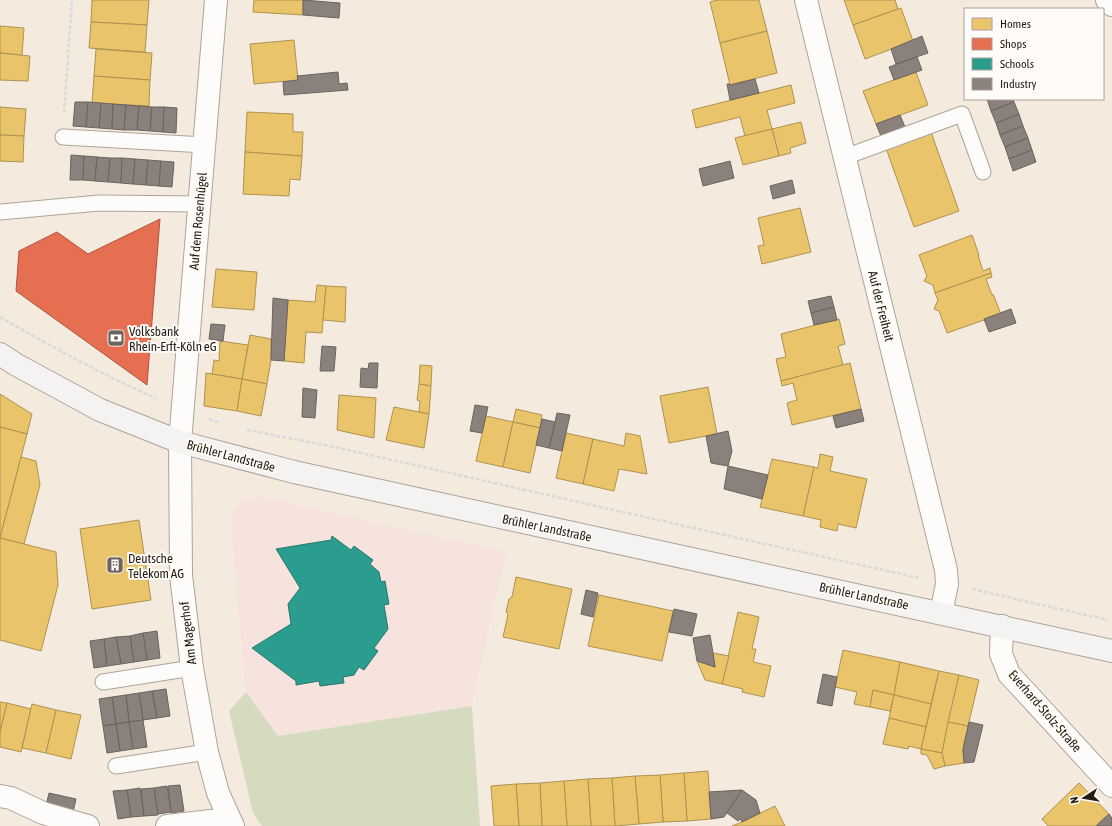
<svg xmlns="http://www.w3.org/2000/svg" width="1112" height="826" font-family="'Asap Condensed',sans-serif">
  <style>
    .education { fill: #f6e3de }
    .green { fill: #d4dbbf }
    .homes { fill: #e9c46a; stroke: #ae9250 }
    .shops { fill: #e76f51; stroke: #ac563f }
    .schools { fill: #2a9d8f; stroke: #28776a }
    .industry { fill: #8a817c; stroke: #6b635d }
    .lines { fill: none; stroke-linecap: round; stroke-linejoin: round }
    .lane-casing { stroke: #aba49a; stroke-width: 17 }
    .street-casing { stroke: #aba49a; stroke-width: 24 }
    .secondary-casing { stroke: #aba49a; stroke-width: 24 }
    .path { stroke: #dcd9d6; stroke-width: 2.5; stroke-dasharray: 4 2; stroke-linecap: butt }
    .lane { stroke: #fdfcfa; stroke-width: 15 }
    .street { stroke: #fdfcfa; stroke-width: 22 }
    .secondary { stroke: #f5f2f2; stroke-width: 22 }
    .labels { text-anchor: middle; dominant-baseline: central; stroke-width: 4; stroke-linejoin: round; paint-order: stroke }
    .street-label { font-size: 13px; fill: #241d15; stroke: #fffbf6 }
    .poi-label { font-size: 13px; fill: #241d15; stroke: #fffbf6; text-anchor: start }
  </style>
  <rect width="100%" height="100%" fill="#f4eade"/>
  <polygon class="education" points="259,496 506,552 472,706 278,736 246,692 231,529 232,512 243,500"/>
  <polygon class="green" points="246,692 278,736 472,706 480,826 262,826 253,813 229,711"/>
  <g class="homes">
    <polygon points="92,0 149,0 147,25 91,22"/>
    <polygon points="254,0 303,0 303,15 253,12"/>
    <polygon points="717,0 759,0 767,31 720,43 710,2"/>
    <polygon points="844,0 895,0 898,9 853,25"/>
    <polygon points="901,8 913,41 865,59 853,25"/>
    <polygon points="91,22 147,25 145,52 89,48"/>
    <polygon points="0,26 24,28 22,55 0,53"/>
    <polygon points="767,31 777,73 730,85 720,43"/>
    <polygon points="294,40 298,80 254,84 250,44"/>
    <polygon points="96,49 152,53 150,80 94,76"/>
    <polygon points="0,53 30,56 28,81 0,80"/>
    <polygon points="916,72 928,105 876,124 863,91"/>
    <polygon points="94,76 150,80 149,106 92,103"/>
    <polygon points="791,85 795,103 767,110 772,129 745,136 740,117 696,128 692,110"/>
    <polygon points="0,107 26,109 24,136 0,135"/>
    <polygon points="247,112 293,114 293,132 303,132 302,156 245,152"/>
    <polygon points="801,122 806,143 790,148 791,153 779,156 772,129"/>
    <polygon points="772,129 779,156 743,165 735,138"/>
    <polygon points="931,132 959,211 914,227 886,148"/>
    <polygon points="0,135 24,136 23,162 0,161"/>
    <polygon points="245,152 302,156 300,180 290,179 289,196 243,194"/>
    <polygon points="800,208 811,252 762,264 758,246 764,245 758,218"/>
    <polygon points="972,235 979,255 978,255 983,271 990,268 991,273 935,293 933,285 924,281 927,276 919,255"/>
    <polygon points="216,269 257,272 254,310 212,307"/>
    <polygon points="991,273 992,277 986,279 992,295 993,294 1001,314 947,333 939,311 934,309 938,300 935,293"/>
    <polygon points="317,285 326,286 322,333 306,332 304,363 284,361 288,300 315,302"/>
    <polygon points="326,286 346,287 345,322 323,320"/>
    <polygon points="839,319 845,344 838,346 843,365 781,381 776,359 786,357 781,334"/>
    <polygon points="250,335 271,339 271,360 267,384 242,379"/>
    <polygon points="220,341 248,345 242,379 212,374 214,360 219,361"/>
    <polygon points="850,363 861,409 792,425 787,403 797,400 793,383 782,386 781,381"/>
    <polygon points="420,365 432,366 431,386 419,384"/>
    <polygon points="206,373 242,379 237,411 204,406"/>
    <polygon points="242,379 267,384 261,416 237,411"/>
    <polygon points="419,384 431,386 429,414 419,412 420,401 417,400"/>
    <polygon points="708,387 717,434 669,443 660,396"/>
    <polygon points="0,394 32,414 27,434 0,427"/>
    <polygon points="339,395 376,398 374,438 337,430"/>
    <polygon points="394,407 429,414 424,448 386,440"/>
    <polygon points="516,409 542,415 540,428 513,422"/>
    <polygon points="486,416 513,422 503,467 476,461"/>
    <polygon points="513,422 540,428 530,473 503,467"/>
    <polygon points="0,427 27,434 0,539"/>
    <polygon points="566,433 593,439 583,484 556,478"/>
    <polygon points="626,433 640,436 647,474 619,469 614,491 583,484 593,439 624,446"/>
    <polygon points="820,454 833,457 830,471 867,479 856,528 838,524 837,531 820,527 821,520 803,516 814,467 818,468"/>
    <polygon points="21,457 36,461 40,485 24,544 0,538"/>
    <polygon points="772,459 814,467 803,516 760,507"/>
    <polygon points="139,520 151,600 92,609 80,529"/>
    <polygon points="0,538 56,552 58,585 41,651 0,640"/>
    <polygon points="516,577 572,589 559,649 503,637 508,614 506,612 509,599 512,597"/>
    <polygon points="599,595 673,611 662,661 588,646"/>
    <polygon points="738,612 759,617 752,649 756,649 753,662 771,666 764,697 742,692 743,689 722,684"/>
    <polygon points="843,650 900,662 894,695 873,690 870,707 854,704 857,692 835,687"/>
    <polygon points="713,653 729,656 722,684 705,680 697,661 715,667"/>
    <polygon points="900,662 939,671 931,704 894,695"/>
    <polygon points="939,671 959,675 942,753 921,749"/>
    <polygon points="959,675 979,680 968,726 948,722"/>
    <polygon points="873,690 894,695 890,711 870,707"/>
    <polygon points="894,695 931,704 926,727 889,718"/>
    <polygon points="0,702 7,703 0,732"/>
    <polygon points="7,703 31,709 21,752 0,747 0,732"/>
    <polygon points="32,704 56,710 46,753 22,748"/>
    <polygon points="56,710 81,715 71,759 46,753"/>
    <polygon points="889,718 926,727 921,749 909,746 908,749 883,744"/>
    <polygon points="948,722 968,726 963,749 964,763 945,766 942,753"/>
    <polygon points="921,749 942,753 945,766 934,769 927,755 921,754"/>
    <polygon points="708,771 711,819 687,821 684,773"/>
    <polygon points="684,773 687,821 663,822 660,775"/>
    <polygon points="660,775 663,822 639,824 635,776"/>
    <polygon points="635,776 639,824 615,826 612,778"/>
    <polygon points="612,778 615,826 591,826 588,779"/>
    <polygon points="588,779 591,826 567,826 564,781"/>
    <polygon points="564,781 567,826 542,826 540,783"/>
    <polygon points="540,783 542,826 519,826 516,784"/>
    <polygon points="1079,783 1109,814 1096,826 1048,826 1042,819"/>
    <polygon points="516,784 519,826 494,826 491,786"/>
    <polygon points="775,806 785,826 732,826 742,822"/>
  </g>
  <polygon class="shops" points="160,219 147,385 16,291 19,251 57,232 88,254"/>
  <polygon class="schools" points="332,536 351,550 354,546 373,560 370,564 379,572 381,582 385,581 389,604 384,605 388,629 374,648 378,651 364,670 359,667 354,675 343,677 344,683 320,686 319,681 296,685 296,681 252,648 291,624 288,604 300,588 276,549 331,540"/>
  <g class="industry">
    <polygon points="303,0 340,3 339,18 303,15"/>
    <polygon points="922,36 928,53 896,64 891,49"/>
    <polygon points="917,57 922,70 894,80 889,67"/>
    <polygon points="338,72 339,84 347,83 348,90 284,95 283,82 298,80 297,76"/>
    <polygon points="755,79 759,93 730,100 727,84 730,84 730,85"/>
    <polygon points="987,99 1013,99 1014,102 991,111"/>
    <polygon points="75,102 88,102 86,127 73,126"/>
    <polygon points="88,102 101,103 99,128 86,127"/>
    <polygon points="1014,102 1019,114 996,123 991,111"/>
    <polygon points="101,103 113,104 112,129 99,128"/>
    <polygon points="113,104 126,105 124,130 112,129"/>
    <polygon points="126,105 139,106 137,130 124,130"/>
    <polygon points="139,106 152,107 150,131 137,130"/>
    <polygon points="152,107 164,107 163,132 150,131"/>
    <polygon points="164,107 177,108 176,133 163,132"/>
    <polygon points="1019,114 1023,126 1000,135 996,123"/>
    <polygon points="900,115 905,127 881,136 876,124"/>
    <polygon points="1023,126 1028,138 1005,147 1000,135"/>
    <polygon points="1028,138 1032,150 1009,159 1005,147"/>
    <polygon points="1032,150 1036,162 1013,171 1009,159"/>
    <polygon points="71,155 84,156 83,180 70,180"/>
    <polygon points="84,156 97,157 95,181 83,180"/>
    <polygon points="97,157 110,158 108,182 95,181"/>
    <polygon points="110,158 122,158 121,183 108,182"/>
    <polygon points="122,158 135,159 133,184 121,183"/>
    <polygon points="135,159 148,160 146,185 133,184"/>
    <polygon points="148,160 161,161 159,186 146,185"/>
    <polygon points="161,161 174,162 172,187 159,186"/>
    <polygon points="730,161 734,178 703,186 699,169"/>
    <polygon points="792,180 795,193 773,199 770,186"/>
    <polygon points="831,296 834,307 811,313 808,301"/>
    <polygon points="273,298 288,300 284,361 271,360"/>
    <polygon points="834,307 837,320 814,325 811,313"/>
    <polygon points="1011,309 1016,323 989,332 984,319"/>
    <polygon points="211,324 225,325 223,341 209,339"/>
    <polygon points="322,346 336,347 334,371 320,371"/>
    <polygon points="369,363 378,363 377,388 360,387 361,368 368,369"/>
    <polygon points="303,388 317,390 315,418 302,417"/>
    <polygon points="475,405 488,407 482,433 470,431"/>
    <polygon points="861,409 864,421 836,428 833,416"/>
    <polygon points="557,413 570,415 562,451 549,448"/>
    <polygon points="542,419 555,422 549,448 536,445"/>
    <polygon points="728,431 732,451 728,466 711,463 706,436"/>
    <polygon points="728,466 768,475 762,499 724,489"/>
    <polygon points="586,590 598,593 593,617 581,614"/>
    <polygon points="674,609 697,614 692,636 669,632"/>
    <polygon points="157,631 160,658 147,660 143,633"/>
    <polygon points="143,633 147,660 134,662 130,636"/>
    <polygon points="710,635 713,653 715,667 697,661 693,638"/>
    <polygon points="130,636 134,662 121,664 116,637"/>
    <polygon points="116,637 121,664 107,666 104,639"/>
    <polygon points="104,639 107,666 94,668 90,641"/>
    <polygon points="823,674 837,677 832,706 817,703"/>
    <polygon points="166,689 170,716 157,718 152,691"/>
    <polygon points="152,691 157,718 143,720 139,693"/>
    <polygon points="139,693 143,720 129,722 126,695"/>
    <polygon points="126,695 129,722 116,724 112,697"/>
    <polygon points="112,697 116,724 103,726 99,699"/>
    <polygon points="143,720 147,747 133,749 129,722"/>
    <polygon points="129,722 133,749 120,751 116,724"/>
    <polygon points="969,722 983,725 974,762 964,763 963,749"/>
    <polygon points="116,724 120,751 107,753 103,726"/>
    <polygon points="180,785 184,811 171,813 168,786"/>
    <polygon points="167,786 171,812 158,814 154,788"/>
    <polygon points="140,788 144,816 131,817 127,790"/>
    <polygon points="154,788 158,815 144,816 141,789"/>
    <polygon points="127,790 131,817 118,819 113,791"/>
    <polygon points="742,790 724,817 711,819 709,792"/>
    <polygon points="742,790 756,800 760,813 742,822 741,819 738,821 727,813"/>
    <polygon points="49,793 76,799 73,812 46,806"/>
    <polygon points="1109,814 1112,818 1112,826 1096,826"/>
  </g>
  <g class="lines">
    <g class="lane-casing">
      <g id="lane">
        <polyline points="63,137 205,145"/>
        <polyline points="845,157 962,114 983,172"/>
        <polyline points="0,212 99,203 200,204"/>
        <polyline points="103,682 192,668"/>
        <polyline points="116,766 207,752"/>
      </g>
    </g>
    <g class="street-casing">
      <g id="street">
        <polyline points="216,0 180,442 181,575 192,668 207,752 218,793 233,826"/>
        <polyline points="806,0 946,570 947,584 941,613"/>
        <polyline points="1107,0 1112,5"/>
        <polyline points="1002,626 1001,654 1009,674 1112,786"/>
        <polyline points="0,796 11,798 43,813 88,826"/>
        <polyline points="167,826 229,819"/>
      </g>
    </g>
    <g class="secondary-casing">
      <polyline id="secondary" points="0,354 15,364 100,410 180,442 294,472 1112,651"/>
    </g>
    <g class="path">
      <polyline points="64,113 72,0"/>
      <path d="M 0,317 C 51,346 102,375 156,398"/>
      <polyline points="209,419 220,423"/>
      <polyline points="247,430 330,446 747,540 920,578"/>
      <polyline points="972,589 1108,620"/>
    </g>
    <use href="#lane" class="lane"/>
    <use href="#street" class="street"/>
    <use href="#secondary" class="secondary"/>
  </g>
  <defs>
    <g id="bank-square" transform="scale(0.9)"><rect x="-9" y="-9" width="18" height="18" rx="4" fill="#6d655b" stroke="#fffbf6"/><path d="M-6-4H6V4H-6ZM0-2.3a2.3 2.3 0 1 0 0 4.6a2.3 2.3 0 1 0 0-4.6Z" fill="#fff"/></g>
    <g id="building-square" transform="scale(0.9)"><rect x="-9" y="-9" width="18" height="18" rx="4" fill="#6d655b" stroke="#fffbf6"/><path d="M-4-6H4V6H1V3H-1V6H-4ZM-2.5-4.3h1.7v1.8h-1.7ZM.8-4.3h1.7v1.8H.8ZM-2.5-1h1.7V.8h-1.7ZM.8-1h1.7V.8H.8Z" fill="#fff"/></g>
  </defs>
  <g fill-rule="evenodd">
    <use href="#bank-square" x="116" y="338"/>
    <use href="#building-square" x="115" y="565"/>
  </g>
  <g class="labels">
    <g class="street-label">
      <text transform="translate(198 221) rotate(-85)">Auf dem Rosenhügel</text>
      <text transform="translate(881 306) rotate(76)">Auf der Freiheit</text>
      <text transform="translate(231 456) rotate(15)">Brühler Landstraße</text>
      <text transform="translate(547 528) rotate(12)">Brühler Landstraße</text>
      <text transform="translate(864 596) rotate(12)">Brühler Landstraße</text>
      <text transform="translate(188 633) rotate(-97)">Am Magerhof</text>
      <text transform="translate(1045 711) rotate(49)">Everhard-Stolz-Straße</text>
    </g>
    <g class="poi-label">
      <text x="129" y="331">Volksbank<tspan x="129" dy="15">Rhein-Erft-Köln eG</tspan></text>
      <text x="128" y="558">Deutsche<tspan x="128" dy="15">Telekom AG</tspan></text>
    </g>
  </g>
  <rect x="964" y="8" width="140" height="92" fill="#fffbf6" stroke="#a7a29c"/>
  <rect x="972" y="18" width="20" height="12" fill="#e9c46a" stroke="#a7a29c"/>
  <text x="1000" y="28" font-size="12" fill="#241d15">Homes</text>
  <rect x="972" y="38" width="20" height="12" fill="#e76f51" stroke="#a7a29c"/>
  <text x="1000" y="48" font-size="12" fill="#241d15">Shops</text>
  <rect x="972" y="58" width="20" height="12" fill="#2a9d8f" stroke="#a7a29c"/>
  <text x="1000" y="68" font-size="12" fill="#241d15">Schools</text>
  <rect x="972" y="78" width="20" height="12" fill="#8a817c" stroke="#a7a29c"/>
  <text x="1000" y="88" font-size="12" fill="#241d15">Industry</text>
  <g transform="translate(1084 798) rotate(258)" stroke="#fffbf6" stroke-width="3" paint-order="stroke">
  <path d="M0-3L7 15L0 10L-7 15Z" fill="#241d15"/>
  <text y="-6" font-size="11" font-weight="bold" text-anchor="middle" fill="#241d15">N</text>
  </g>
</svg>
